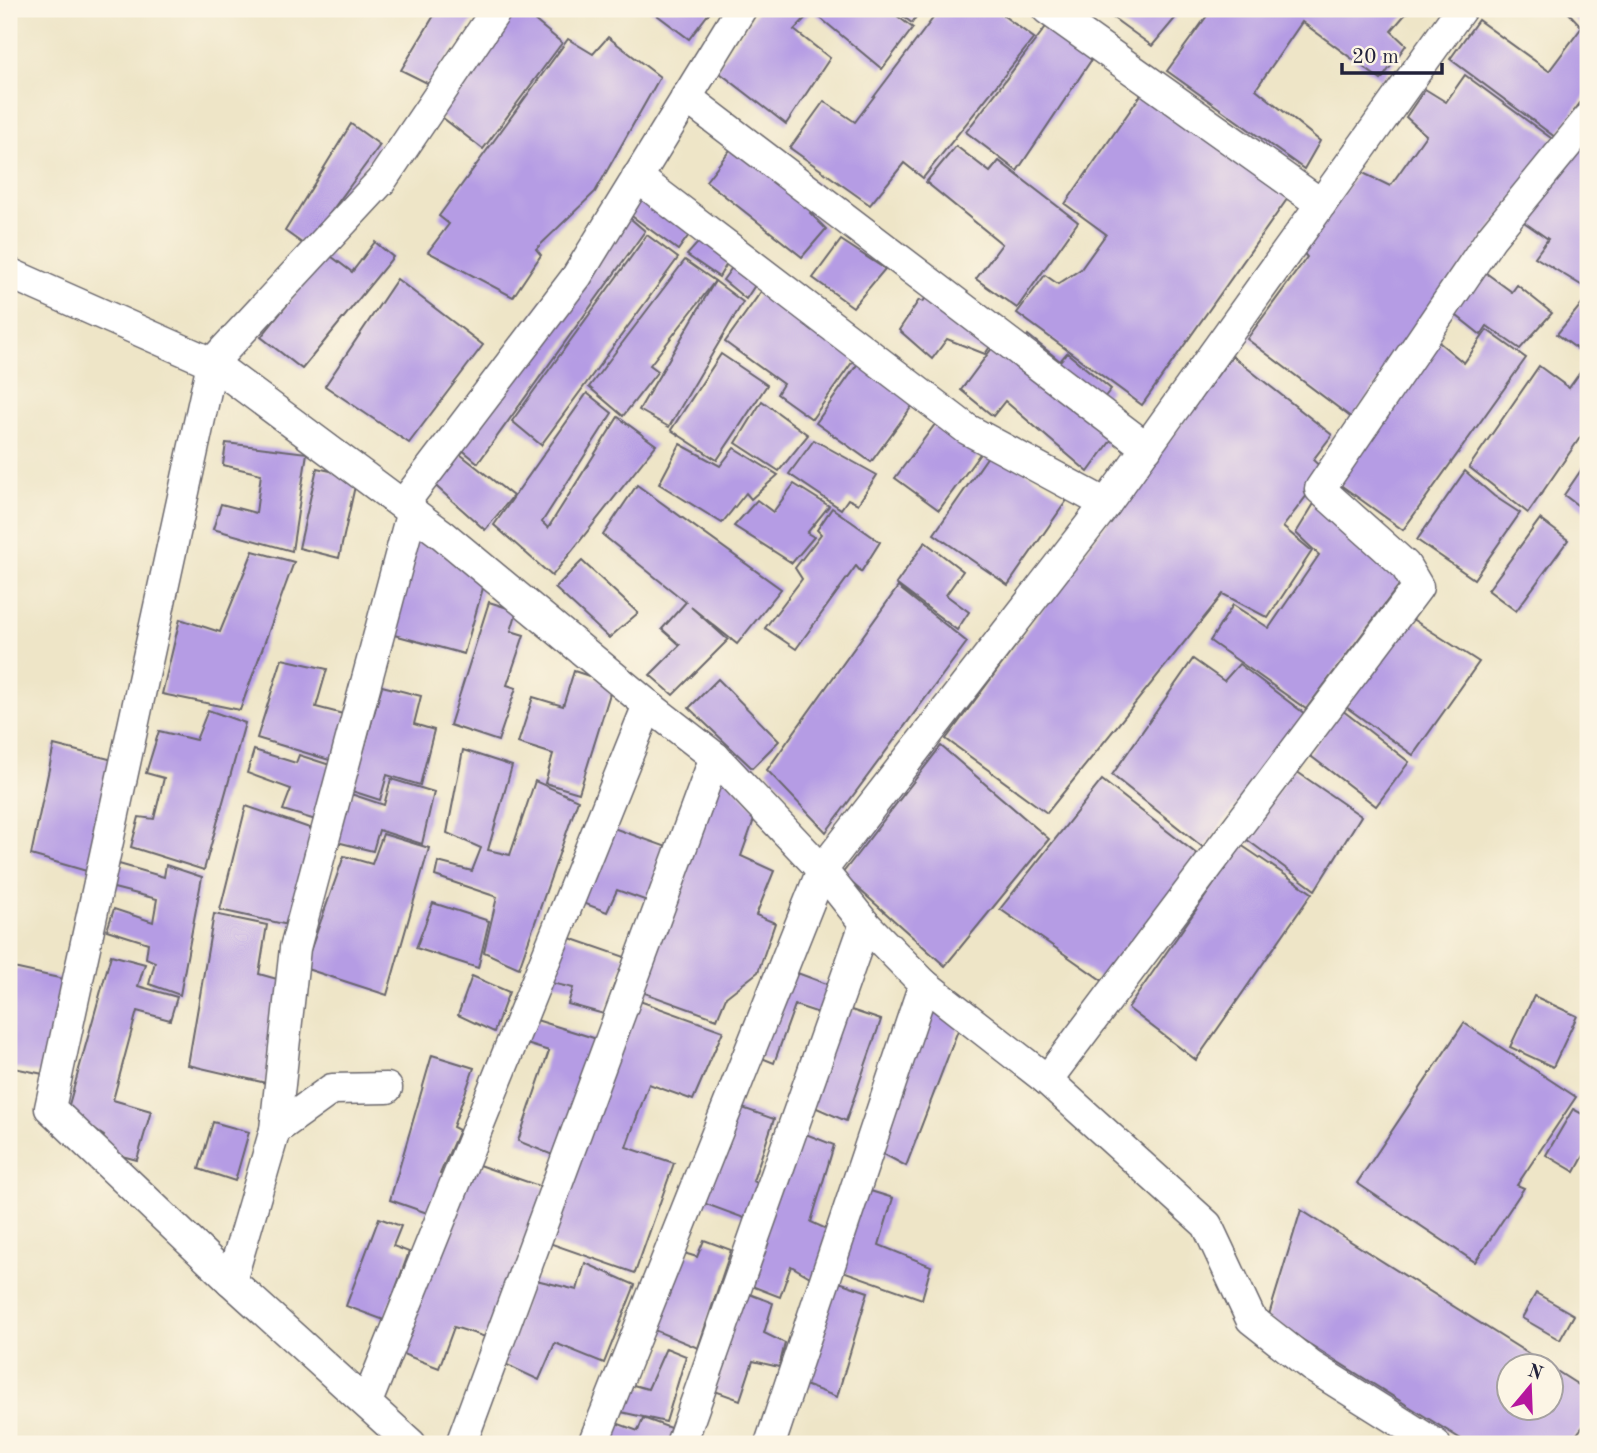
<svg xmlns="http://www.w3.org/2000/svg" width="1597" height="1453" font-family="'Old Standard TT',serif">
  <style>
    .building { fill: #b59ce4 }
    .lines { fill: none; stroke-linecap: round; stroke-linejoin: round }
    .street-casing { stroke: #69666c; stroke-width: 33 }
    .street { stroke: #fff; stroke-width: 30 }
  </style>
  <rect width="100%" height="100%" fill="#fcf5e5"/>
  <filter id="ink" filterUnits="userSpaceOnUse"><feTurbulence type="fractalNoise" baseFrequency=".0143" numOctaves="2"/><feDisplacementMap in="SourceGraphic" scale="14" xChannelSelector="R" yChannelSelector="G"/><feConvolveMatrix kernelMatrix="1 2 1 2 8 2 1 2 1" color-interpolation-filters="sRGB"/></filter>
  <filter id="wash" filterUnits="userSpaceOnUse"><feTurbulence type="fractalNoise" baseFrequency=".00686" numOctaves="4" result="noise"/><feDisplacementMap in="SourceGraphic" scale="28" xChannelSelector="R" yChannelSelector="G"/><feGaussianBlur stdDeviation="1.57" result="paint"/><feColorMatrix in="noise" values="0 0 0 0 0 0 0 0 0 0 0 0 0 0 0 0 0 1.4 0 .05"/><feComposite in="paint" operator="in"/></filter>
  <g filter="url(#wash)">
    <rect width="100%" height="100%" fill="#eee5c7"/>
    <g id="blocks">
      <g class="building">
        <polygon points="438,9 480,9 429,84 401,70"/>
        <polygon points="505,9 521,9 562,43 483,149 434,111"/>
        <polygon points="649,9 712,9 689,39"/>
        <polygon points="759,9 888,9 913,28 882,69 812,11 794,30 830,58 786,124 716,70"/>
        <polygon points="893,9 921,9 912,23"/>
        <polygon points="940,9 998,9 997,11 1034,38 923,178 904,163 870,205 790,148 824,101 855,122"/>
        <polygon points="1072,9 1099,9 1086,20"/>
        <polygon points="1101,9 1183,9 1152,46"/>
        <polygon points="1212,9 1410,9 1391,31 1406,45 1381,80 1302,22 1256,89 1320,141 1304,169 1167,71"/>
        <polygon points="1565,9 1588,9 1588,92 1555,137 1450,59 1478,20 1549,71 1582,27"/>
        <polygon points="1048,24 1094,56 1017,171 966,132"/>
        <polygon points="608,37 660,77 595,192 536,249 541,255 513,297 428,252 449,224 439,216 568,39 593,54"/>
        <polygon points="1465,75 1555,141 1352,418 1247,339 1307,257 1301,250 1359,171 1390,186 1426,135 1406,117 1425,89 1446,102"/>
        <polygon points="1145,89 1290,195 1142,405 1017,313 1045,275 1058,284 1081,269 1106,234 1065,204"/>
        <polygon points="351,124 380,145 306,246 285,231"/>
        <polygon points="747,128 825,191 810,213 826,229 802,257 706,181"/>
        <polygon points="1588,134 1588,286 1586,288 1535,257 1548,239 1521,220"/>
        <polygon points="956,146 990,172 999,161 1078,222 1017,308 976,279 1002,244 926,182"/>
        <polygon points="645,192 694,228 678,250 629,214"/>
        <polygon points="611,202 645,231 478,463 447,437"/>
        <polygon points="647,235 678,258 541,445 512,421"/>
        <polygon points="704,236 731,257 719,277 687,255"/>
        <polygon points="841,240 885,269 853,307 813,278"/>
        <polygon points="375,242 393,257 302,369 261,337 328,254 352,272"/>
        <polygon points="685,260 715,281 650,365 658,371 623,416 589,387"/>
        <polygon points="736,262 761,276 746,299 723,280"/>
        <polygon points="1482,270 1512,292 1517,285 1552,313 1520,349 1487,326 1481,335 1452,312"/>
        <polygon points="397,279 483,345 409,443 325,386"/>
        <polygon points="937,279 1002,329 985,354 947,339 932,359 899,330 919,300 923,302"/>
        <polygon points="715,281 743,302 669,427 639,410"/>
        <polygon points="763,289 858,354 812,419 777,394 783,384 725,342"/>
        <polygon points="1588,296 1588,357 1557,334"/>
        <polygon points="1487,330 1526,358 1403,530 1335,481 1435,339 1464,363"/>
        <polygon points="1028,335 1060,361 1067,353 1111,389 1099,404 1123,424 1088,472 1005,401 993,416 961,390 993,347 1011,360"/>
        <polygon points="721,354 767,385 717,460 671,430"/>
        <polygon points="1232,356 1332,435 1313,460 1325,471 1283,527 1312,551 1268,618 1223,594 1047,813 946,739"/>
        <polygon points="859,362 915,402 871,462 816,423"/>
        <polygon points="1539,366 1569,388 1584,367 1588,370 1588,426 1528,513 1469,467"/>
        <polygon points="587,393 612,413 542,522 548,528 618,417 656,445 552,576 494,525"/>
        <polygon points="762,401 808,435 779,471 736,443"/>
        <polygon points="939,419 982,451 939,510 895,478"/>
        <polygon points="814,440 877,475 858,504 848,499 841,509 789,474"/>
        <polygon points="226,443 307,453 292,551 213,529 221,504 256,513 261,474 223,465"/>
        <polygon points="680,444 720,466 734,448 778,475 751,499 746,493 722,523 659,484"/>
        <polygon points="451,447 513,496 485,530 429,480"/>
        <polygon points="993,449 1067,500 1008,585 934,534"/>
        <polygon points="1588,460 1588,513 1564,495"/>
        <polygon points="317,468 357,477 339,558 299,548"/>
        <polygon points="1465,471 1494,496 1520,513 1474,579 1417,540"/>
        <polygon points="794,484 829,506 807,533 814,537 792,563 734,526 757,500 773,512"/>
        <polygon points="637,485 781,589 737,644 691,607 728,640 673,695 650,675 680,645 662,629 686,602 603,535"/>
        <polygon points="1315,502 1405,577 1306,709 1210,641 1233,605 1269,628 1319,555 1296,533"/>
        <polygon points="832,508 880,542 861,572 856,566 796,649 765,628 802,579 795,568 821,534 817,530"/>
        <polygon points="418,518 485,581 464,654 387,633"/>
        <polygon points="1540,519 1568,540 1516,611 1488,590"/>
        <polygon points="925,542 963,571 946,595 969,612 957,630 896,584"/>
        <polygon points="253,551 294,562 240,710 162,694 180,619 220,632"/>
        <polygon points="582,561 638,613 609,638 555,588"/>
        <polygon points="898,587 967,642 826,832 767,770"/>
        <polygon points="489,602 517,611 511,631 524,635 507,685 516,688 498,741 450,725"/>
        <polygon points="1406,615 1479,662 1413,755 1346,707"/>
        <polygon points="282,659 327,669 316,707 347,715 336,762 257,738"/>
        <polygon points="1193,659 1224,681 1239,664 1305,714 1204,848 1112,775"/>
        <polygon points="574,671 613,684 579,793 545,783 553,754 518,743 533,697 563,706"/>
        <polygon points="718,679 779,741 752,768 689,708"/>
        <polygon points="382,686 421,696 414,724 434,730 420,785 387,775 380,800 352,791"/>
        <polygon points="208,710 245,723 204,870 131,847 139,817 154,819 164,778 146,773 159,731 196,740"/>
        <polygon points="1342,710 1409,762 1376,806 1308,754"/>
        <polygon points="54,745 117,761 90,872 31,855"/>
        <polygon points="941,746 1049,839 945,966 842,874"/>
        <polygon points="254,750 296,763 299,755 336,767 319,821 283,810 291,789 247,773"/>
        <polygon points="463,750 512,766 488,850 510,855 535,781 578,800 519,968 484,952 497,897 435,876 438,862 472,871 481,848 447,833"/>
        <polygon points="1293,769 1361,816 1315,890 1246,839"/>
        <polygon points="720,772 757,811 741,856 774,871 756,915 775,923 758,972 726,997 717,1019 639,991"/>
        <polygon points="391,779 434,792 422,844 379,830 373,851 333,841 351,794 384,805"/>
        <polygon points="1102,780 1203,859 1110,986 1000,909"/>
        <polygon points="246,806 318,831 293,926 220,910"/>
        <polygon points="605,825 667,847 650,902 617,890 607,912 578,901"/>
        <polygon points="383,834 429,848 387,995 304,968 344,856 372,864"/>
        <polygon points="1241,845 1312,893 1196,1060 1128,1008"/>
        <polygon points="119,864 164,877 166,865 202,877 180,995 149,984 155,962 146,958 148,943 107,930 114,909 153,922 157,899 110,887"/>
        <polygon points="433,903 489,921 478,968 416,948"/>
        <polygon points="214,914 267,925 259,974 284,981 266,1083 188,1065"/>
        <polygon points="561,935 625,957 604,1014 568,1004 573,988 543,981"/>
        <polygon points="111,955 145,964 138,986 177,997 170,1020 137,1011 113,1100 151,1111 137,1160 99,1150 104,1136 67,1112"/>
        <polygon points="9,967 68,980 48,1075 9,1067"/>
        <polygon points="784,968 835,987 825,1015 795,1005 774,1063 752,1054"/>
        <polygon points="472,976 509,992 494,1032 458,1015"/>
        <polygon points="1534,996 1577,1016 1553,1067 1510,1047"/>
        <polygon points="634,999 723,1031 693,1100 649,1084 626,1147 674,1163 635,1273 549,1243"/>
        <polygon points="930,1002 960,1025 906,1166 878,1151"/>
        <polygon points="839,1006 881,1020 846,1121 803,1102"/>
        <polygon points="530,1018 600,1040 560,1158 518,1141 549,1051 520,1042"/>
        <polygon points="1464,1023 1576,1097 1517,1185 1524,1188 1475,1262 1357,1183"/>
        <polygon points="432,1055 474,1068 453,1127 459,1130 440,1174 446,1176 430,1214 390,1200"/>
        <polygon points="731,1104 774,1119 753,1181 763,1185 752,1221 695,1200"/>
        <polygon points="1573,1109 1588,1117 1588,1148 1575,1172 1546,1155"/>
        <polygon points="213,1122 249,1132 235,1181 199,1169"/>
        <polygon points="798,1131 834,1145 811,1222 833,1232 817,1281 791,1266 780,1297 744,1283"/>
        <polygon points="473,1163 545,1188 492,1339 454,1327 439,1368 395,1351"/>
        <polygon points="864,1189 893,1198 879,1245 931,1266 922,1299 837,1269"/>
        <polygon points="1301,1210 1548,1366 1510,1366 1510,1408 1552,1408 1552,1368 1588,1391 1588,1420 1569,1444 1469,1444 1268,1318"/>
        <polygon points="379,1218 401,1226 393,1246 409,1252 384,1320 346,1306"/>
        <polygon points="704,1240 731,1250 698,1348 644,1326 674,1250 697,1257"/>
        <polygon points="585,1263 635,1285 604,1363 555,1343 539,1380 503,1363 532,1279 577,1290"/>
        <polygon points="836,1281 868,1292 837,1397 799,1383"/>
        <polygon points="744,1292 773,1303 764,1333 785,1343 779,1367 753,1361 740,1400 709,1389"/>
        <polygon points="1536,1293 1574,1315 1560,1340 1522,1318"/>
        <polygon points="666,1348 686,1356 666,1422 612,1410 622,1382 648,1389"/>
        <polygon points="643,1418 676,1430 671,1444 599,1444 608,1420 638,1431"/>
      </g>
    </g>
  </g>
  <g filter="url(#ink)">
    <use href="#blocks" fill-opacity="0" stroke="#69666c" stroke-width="2"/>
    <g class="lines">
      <g class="street-casing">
        <g id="street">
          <polyline points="1047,9 1321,204 1461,9"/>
          <polyline points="686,97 1147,448"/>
          <polyline points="637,177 967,429 1106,504"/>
          <polyline points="9,273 212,363 443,535 648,705 715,757 822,870 865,924 924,984 1047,1080 1207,1225 1251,1319 1311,1366 1435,1444"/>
          <polyline points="1047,1080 1418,587 1405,565 1320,489 1491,238 1588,119"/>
          <polyline points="387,1088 332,1089 275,1130 231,1281 411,1444"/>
          <polyline points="275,1130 295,948 412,511 408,498 577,276 741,9"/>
          <polyline points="231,1281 50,1108 212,363 381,181 497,9"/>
          <polyline points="367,1402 648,705"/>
          <polyline points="461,1444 715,757"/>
          <polyline points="593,1444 822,870 1106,504 1321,204"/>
          <polyline points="681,1444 865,924"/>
          <polyline points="770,1444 924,984"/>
        </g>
      </g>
      <use href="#street" class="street"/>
    </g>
  </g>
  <rect width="1597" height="1453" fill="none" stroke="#fcf5e5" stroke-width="35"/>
  <g transform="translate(1530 1387) rotate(19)"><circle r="33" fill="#fcf5e5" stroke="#a5a1a1" stroke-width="2"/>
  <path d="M0-5L12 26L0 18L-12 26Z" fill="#b5179e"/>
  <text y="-10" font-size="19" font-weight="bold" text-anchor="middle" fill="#22223b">N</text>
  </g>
  <path d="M1342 63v10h100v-10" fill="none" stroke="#22223b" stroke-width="3.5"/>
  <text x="1352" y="63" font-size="21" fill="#22223b" stroke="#fcf5e5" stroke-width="5" paint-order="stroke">20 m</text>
</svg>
